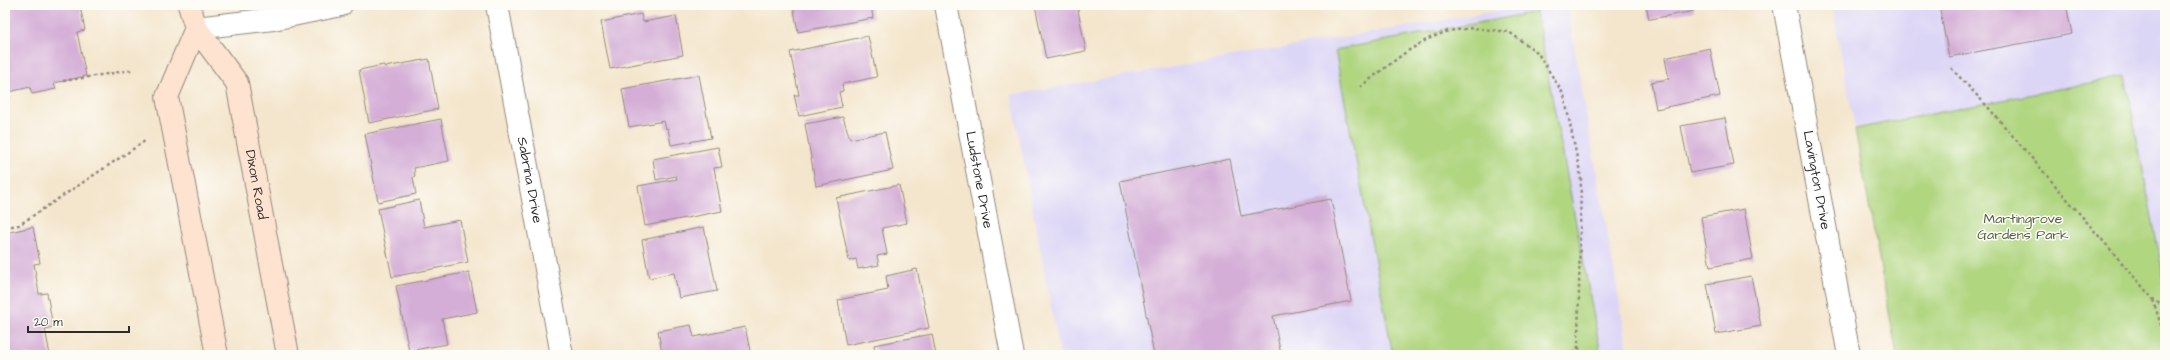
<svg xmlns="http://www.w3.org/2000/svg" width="2170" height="360" font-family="'Architects Daughter',sans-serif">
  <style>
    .built { fill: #dcd6f6 }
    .green { fill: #b0d680; stroke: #6e8056 }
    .building { fill: #d4aed7 }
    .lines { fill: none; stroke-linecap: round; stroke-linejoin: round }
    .street-casing { stroke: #90887c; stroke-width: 24 }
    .secondary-casing { stroke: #90887c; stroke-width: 24 }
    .path { stroke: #90887c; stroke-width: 2.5; stroke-dasharray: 3 3; stroke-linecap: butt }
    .street { stroke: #fff; stroke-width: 22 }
    .secondary { stroke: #fee3d1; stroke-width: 22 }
    .labels { text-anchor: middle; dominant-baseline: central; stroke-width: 3; stroke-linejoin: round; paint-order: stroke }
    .street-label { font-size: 14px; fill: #2b2b2b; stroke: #fdfcf7 }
    .park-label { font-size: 14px; fill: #535e44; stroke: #fdfcf7 }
  </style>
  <rect width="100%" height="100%" fill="#fdfcf7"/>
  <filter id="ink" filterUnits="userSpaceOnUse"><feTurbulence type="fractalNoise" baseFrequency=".025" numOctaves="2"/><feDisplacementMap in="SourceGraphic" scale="8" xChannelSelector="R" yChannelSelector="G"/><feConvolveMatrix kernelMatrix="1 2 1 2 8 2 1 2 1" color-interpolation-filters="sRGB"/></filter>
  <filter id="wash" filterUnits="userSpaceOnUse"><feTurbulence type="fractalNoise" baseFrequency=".012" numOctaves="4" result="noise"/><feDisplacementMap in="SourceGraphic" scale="16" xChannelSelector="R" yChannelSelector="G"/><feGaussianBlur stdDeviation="0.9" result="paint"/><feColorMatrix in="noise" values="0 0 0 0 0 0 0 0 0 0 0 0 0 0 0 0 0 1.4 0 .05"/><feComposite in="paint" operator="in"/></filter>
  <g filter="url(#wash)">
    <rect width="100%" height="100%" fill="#f4e6cd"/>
    <g class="built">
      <polygon points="1531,5 1567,5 1629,355 1060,355 1011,95"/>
      <polygon points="1832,5 2165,5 2165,285 2125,76 1855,129"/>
    </g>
    <g class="green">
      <polygon points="1536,12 1601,355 1393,355 1335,50"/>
      <polygon points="2125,76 2165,285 2165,355 1897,355 1855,129"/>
    </g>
    <g id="blocks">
      <g class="building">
        <polygon points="5,5 71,5 72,8 80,6 85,30 77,32 86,76 54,83 56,89 32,94 30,87 9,92 10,99 5,100"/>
        <polygon points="793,5 871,5 873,18 798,32"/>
        <polygon points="1035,5 1077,5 1086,51 1046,59"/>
        <polygon points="1646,5 1693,5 1694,11 1651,19 1649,19"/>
        <polygon points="1939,5 2066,5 2072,34 1949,57"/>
        <polygon points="641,14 643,22 676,16 683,55 610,69 601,22"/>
        <polygon points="868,36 877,77 842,84 843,91 839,92 842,107 799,116 794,95 799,95 790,52"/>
        <polygon points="1710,48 1720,96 1656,109 1651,82 1669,79 1665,58"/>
        <polygon points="429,59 438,109 369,123 359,70 384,65 385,67"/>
        <polygon points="699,75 711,138 671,145 668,128 666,129 664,121 629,127 622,89"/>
        <polygon points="843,117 850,139 885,132 893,170 816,186 805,124"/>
        <polygon points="1725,118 1734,165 1690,173 1681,126"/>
        <polygon points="441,119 449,161 414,168 415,176 413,177 416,194 378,202 365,134"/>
        <polygon points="718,147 722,167 714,168 722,211 645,226 638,186 677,179 676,176 656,180 653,159"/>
        <polygon points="1230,159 1241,216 1331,199 1351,301 1273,316 1281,355 1154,355 1120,181"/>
        <polygon points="899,185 907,223 882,228 887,254 877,256 879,265 858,269 856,259 849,261 836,198"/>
        <polygon points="419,200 424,227 460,220 468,262 392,277 378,209"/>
        <polygon points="1744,209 1753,259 1710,267 1701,217"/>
        <polygon points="33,227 40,263 34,264 39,294 47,293 53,327 45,329 50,355 5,355 5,233"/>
        <polygon points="704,227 717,291 679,298 674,273 649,278 642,240"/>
        <polygon points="917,269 929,328 846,345 838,300 888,290 886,276"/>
        <polygon points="469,272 477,312 442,319 447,344 409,351 396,286"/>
        <polygon points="1751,276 1761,326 1716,334 1707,284"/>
        <polygon points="691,325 694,337 745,327 751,355 666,355 665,352 662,353 658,331"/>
        <polygon points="932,334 936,355 876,355 874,345"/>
      </g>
    </g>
  </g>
  <g filter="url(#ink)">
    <use href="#blocks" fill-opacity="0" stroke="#90887c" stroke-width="1"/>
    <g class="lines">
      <g class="street-casing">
        <g id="street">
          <path id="s1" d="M 497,5 L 562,355"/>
          <path id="s2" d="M 946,5 L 1012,355"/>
          <path id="s3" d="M 1784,5 L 1849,355"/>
          <polyline points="196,28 273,19 341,5"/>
        </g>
      </g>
      <g class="secondary-casing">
        <g id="secondary">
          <path id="s4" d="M 189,5 L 196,28 L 237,83 L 288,355"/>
          <polyline points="196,28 167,97 217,355"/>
        </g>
      </g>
      <g class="path">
        <polyline points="1951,68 1987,106 2153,299 2165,308"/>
        <polyline points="63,81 132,70"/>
        <polyline points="1360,87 1406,52 1428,39 1448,31 1473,28 1509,32 1537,52 1564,95 1581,177 1578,347 1573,355"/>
        <polyline points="5,227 19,225 145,141"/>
        <polyline points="2153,300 2165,338"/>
        <polyline points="1578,347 1584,355"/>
      </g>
      <use href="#street" class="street"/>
      <use href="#secondary" class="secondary"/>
    </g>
  </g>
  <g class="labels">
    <g class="street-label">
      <text stroke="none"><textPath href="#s1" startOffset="178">Sabrina Drive</textPath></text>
      <text stroke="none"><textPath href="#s2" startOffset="178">Ludstone Drive</textPath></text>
      <text stroke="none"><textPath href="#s3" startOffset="178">Lavington Drive</textPath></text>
      <text stroke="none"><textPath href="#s4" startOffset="196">Dixon Road</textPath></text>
    </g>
    <g class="park-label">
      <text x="2023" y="219">Martingrove<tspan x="2023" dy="16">Gardens Park</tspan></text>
    </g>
  </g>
  <rect width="2170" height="360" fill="none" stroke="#fdfcf7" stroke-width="20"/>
  <path d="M28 326v6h101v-6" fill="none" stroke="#2b2b2b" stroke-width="2"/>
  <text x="34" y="326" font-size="12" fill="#2b2b2b" stroke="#fdfcf7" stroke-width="3" paint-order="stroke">20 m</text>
</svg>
